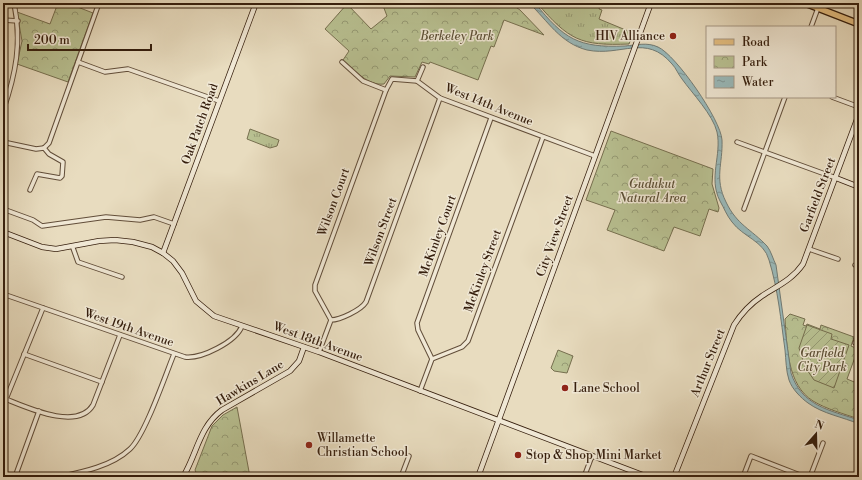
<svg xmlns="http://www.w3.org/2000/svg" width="862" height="480" font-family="'Libre Bodoni',serif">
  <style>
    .grass { fill: url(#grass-tufts); stroke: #766f4f }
    .park { fill: url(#park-crowns); stroke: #766f4f }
    .garden { fill: url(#garden-furrows); stroke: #766f4f }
    .water { fill: url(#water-ripples); stroke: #717b75 }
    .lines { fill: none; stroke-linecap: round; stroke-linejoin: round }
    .street-casing { stroke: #624e3a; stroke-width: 5.5 }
    .secondary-casing { stroke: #351e0d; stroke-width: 6 }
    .primary-casing { stroke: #351e0d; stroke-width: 8 }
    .street { stroke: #f0e8d5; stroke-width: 3.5 }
    .secondary { stroke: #f0e8d5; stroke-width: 4.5 }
    .primary { stroke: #e4be80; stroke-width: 5.5 }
    .poi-dot { fill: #8f2418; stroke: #f0e8d5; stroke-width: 1.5 }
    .labels { text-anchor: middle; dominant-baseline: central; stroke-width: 3; stroke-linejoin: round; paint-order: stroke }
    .park-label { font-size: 12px; font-style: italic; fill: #5c4f35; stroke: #f0e8d5 }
    .poi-label { font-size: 12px; fill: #351e0d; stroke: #f0e8d5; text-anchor: start }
    .street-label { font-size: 12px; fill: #351e0d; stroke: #f0e8d5 }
  </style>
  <defs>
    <pattern id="grass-tufts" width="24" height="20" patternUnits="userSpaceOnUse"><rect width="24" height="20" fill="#b8c091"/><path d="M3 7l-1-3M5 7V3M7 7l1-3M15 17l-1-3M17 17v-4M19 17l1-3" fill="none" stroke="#969b75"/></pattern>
    <pattern id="park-crowns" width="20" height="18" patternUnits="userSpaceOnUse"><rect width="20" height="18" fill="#b8c091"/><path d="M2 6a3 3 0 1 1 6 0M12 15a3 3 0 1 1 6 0" fill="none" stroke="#969b75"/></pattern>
    <pattern id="garden-furrows" width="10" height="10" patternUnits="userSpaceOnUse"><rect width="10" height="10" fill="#b8c091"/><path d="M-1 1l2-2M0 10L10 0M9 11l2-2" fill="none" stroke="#969b75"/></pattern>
    <pattern id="water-ripples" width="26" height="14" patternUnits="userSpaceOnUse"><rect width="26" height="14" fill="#99b9ba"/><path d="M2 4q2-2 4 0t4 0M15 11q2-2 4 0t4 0" fill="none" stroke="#7e9696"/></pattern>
  </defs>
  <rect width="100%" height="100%" fill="#e8dcbf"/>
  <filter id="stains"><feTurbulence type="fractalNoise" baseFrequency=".005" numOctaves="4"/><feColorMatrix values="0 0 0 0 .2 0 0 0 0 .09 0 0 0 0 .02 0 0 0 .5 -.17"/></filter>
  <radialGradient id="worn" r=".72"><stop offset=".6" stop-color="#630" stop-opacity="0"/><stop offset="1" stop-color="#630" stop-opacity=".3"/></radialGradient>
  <g class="grass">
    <path d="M 537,3 L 560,7 L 569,3 L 575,6 L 576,3 L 600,6 L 599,9 L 602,10 L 599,19 L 633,33 L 629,44 C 580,46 569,40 537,3 Z"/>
    <polygon points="250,129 279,140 277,146 270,148 247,139"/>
  </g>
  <g class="park">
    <polygon points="58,3 75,6 93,13 68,82 17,64 22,41 17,12 50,24"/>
    <path d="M 382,3 L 510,3 L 520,10 L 544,35 L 504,20 L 494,47 L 491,46 L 478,80 L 430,62 L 429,64 L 422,62 L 415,77 L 390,76 L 384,84 C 368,86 354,70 343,60 L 349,51 L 325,29 L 347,4 L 371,29 L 387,16 Z"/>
    <polygon points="611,131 713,169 712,184 719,208 718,212 709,209 700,236 674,227 664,251 607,230 615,210 586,200"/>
    <path d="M 790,314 L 805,319 L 803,325 L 806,326 L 807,324 L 820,329 L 821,325 L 854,337 L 851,346 L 858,349 L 847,379 L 859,384 L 859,419 C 844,414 826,409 813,401 C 787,385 787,346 785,319 Z"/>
    <polygon points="558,350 573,356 567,373 554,371 551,368"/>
    <polygon points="237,407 250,477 198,477 195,470 212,426 223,415"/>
  </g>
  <polygon class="garden" points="807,325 832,334 831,339 849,345 834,388 814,380 805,367 799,348"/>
  <path class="water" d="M 529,3 L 535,3 C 564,39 578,48 625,46 C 637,45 647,42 658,47 C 676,55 721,120 722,140 C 723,164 714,178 726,202 C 737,225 751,229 767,246 C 771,251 773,259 776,265 L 791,373 C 802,406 829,410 859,420 L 859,424 C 843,417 823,414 808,403 C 801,398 792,389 789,380 C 786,371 786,360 785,350 C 781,321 778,289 769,260 C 764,241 743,237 732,222 C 727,216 724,208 720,201 C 708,178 722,155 717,132 C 713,115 692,93 682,79 C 678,74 676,68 672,64 C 646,33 621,57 587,50 C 560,43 548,21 529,3 Z"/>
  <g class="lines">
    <g class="street-casing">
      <g id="street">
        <polyline points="3,20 18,21"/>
        <polyline points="811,27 818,8"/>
        <polyline points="78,62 105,72 128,69 219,101"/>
        <polyline points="342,62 363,81 386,90 392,79 417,81 440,98 595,156"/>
        <polyline points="417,81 423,67"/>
        <polyline points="832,97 859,107"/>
        <path d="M 3,111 C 16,74 22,42 14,3"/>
        <polyline points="3,142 36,149 44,148"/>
        <polyline points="737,142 836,178"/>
        <polyline points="44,148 49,143 99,3"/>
        <polyline points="30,190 37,174 60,178 62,176 63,162 49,154 44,148"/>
        <polyline points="3,209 33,220 42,226 106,217 140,220 154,217 174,224"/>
        <polyline points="744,209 785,97"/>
        <polyline points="73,248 78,262 122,277"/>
        <polyline points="809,249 838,259"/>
        <polyline points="855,265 859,267"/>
        <path d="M 3,294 L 185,357 C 201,359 236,342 242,326"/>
        <polyline points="331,320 315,291 315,285 386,90"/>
        <polyline points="859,333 855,343 859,345"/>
        <path d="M 319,352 L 331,320 C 340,320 361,310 366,302 L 440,98"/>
        <polyline points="24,354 102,382"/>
        <polyline points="432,359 418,330 417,323 491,118"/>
        <polyline points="420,391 432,359 462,347 468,341 543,137"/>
        <path d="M 3,398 C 24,406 77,432 93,405 L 120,335"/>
        <polyline points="6,399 43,308"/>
        <polyline points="15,477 39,411"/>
        <path d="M 59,477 C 83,472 112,466 130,449 C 145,435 165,376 174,354"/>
        <polyline points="401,477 409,456"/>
        <polyline points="584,477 592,456"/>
        <polyline points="743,477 751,456 805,477"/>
        <polyline points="810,477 823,443"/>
      </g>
    </g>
    <g class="secondary-casing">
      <g id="secondary">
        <polyline points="836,178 859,187"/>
        <polyline points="3,232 42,247 56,249 99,241 115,240 133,242 152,247 163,253 173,261 182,273 196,301 214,316 319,352 648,477"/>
        <polyline points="163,253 256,3"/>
        <path d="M 183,477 C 197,454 199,427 222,410 L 290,371 L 299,361 L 304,347"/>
        <polyline points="478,477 651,3"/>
        <path d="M 674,477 L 734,325 C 741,314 750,304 762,296 C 777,286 792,280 803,264 L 859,114"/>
      </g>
    </g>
    <g class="primary-casing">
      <polyline id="primary" points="805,3 859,24"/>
    </g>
    <use href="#street" class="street"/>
    <use href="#secondary" class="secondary"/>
    <use href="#primary" class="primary"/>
  </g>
  <g class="poi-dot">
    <circle cx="673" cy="36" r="4"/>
    <circle cx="565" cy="388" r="4"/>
    <circle cx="309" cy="445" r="4"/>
    <circle cx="518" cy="455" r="4"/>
  </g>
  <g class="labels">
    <g class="park-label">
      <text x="457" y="36">Berkeley Park</text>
      <text x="652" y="184">Gudukut<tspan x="652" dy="14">Natural Area</tspan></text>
      <text x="822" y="353">Garfield<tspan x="822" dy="14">City Park</tspan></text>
    </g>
    <g class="poi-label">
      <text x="665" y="36" text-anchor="end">HIV Alliance</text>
      <text x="573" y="388">Lane School</text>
      <text x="317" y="438">Willamette<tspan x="317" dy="14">Christian School</tspan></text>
      <text x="526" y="455">Stop &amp; Shop Mini Market</text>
    </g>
    <g class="street-label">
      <text transform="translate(489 105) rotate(22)">West 14th Avenue</text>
      <text transform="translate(200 124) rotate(-70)">Oak Patch Road</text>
      <text transform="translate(818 195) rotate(-69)">Garfield Street</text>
      <text transform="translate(334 202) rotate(-70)">Wilson Court</text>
      <text transform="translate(381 232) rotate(-70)">Wilson Street</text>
      <text transform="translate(438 236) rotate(-70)">McKinley Court</text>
      <text transform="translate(555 236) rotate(-70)">City View Street</text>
      <text transform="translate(483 271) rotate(-70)">McKinley Street</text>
      <text transform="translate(129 328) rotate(19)">West 19th Avenue</text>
      <text transform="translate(318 342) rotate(20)">West 18th Avenue</text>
      <text transform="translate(708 363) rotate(-68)">Arthur Street</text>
      <text transform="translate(250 383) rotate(-31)">Hawkins Lane</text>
    </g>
  </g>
  <rect width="862" height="480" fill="none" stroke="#e8dcbf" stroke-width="16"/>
  <rect x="4" y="4" width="854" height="472" fill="none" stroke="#351e0d" stroke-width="2"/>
  <rect x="8" y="8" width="846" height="464" fill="none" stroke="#351e0d"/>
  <rect x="706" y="26" width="130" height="72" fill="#f0e8d5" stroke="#a59785"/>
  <rect x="714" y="39" width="20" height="6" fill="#e4be80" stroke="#a59785"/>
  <text x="742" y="46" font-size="12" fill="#351e0d">Road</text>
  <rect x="714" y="56" width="20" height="12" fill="url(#park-crowns)" stroke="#a59785"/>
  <text x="742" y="66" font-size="12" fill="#351e0d">Park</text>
  <rect x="714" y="76" width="20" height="12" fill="url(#water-ripples)" stroke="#a59785"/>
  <text x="742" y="86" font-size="12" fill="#351e0d">Water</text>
  <g transform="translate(816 434) rotate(20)" stroke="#f0e8d5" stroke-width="3" paint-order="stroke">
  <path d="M0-3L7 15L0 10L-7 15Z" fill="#351e0d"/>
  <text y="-6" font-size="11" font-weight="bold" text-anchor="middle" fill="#351e0d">N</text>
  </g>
  <path d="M28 44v6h123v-6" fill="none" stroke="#351e0d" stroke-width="2"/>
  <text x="34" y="44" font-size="12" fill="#351e0d" stroke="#f0e8d5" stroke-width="3" paint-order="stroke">200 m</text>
  <rect width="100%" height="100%" filter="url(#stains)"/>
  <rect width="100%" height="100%" fill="url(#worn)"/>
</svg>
